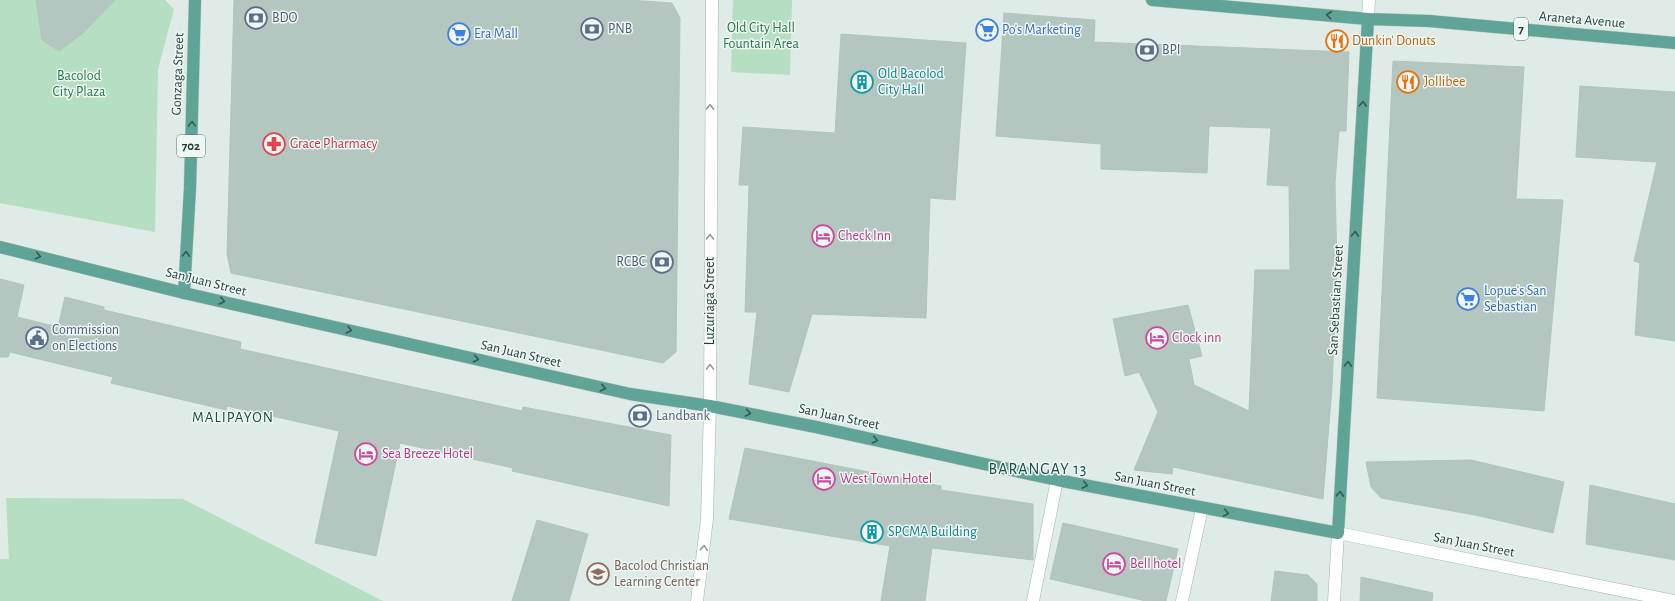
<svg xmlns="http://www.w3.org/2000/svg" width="1675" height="601" font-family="'Alegreya Sans',sans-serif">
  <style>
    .green { fill: #b5dec3 }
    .building { fill: #b3c6bf; stroke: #b0c5be }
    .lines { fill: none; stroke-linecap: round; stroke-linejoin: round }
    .minor-casing { stroke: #a1b3ae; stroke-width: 13 }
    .tertiary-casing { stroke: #a1b3ae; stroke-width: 13 }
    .primary-casing { stroke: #c0c8c7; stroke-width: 13 }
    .minor { stroke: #fff; stroke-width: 12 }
    .tertiary { stroke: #fff; stroke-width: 12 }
    .primary { stroke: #5fa497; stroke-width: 12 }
    .oneway { stroke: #325b53 }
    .oneway2 { stroke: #8e9e9a }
    .labels { text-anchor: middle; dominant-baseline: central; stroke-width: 3; stroke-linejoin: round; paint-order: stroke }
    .shield { fill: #eff7f4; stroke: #5d746f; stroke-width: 1 }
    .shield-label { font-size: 13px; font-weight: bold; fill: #1e3c36 }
    .service-label { font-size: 14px; fill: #4e5e75; stroke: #eff7f4; text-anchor: start }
    .street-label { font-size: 14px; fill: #1e3c36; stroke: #eff7f4 }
    .park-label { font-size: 14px; fill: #26754b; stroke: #eff7f4 }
    .shop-label { font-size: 14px; fill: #366cbe; stroke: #eff7f4; text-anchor: start }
    .food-label { font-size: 14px; fill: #c56008; stroke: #eff7f4; text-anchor: start }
    .culture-label { font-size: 14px; fill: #0d838f; stroke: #eff7f4; text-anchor: start }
    .health-label { font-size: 14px; fill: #be3a42; stroke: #eff7f4; text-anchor: start }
    .hotel-label { font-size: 14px; fill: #b23c85; stroke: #eff7f4; text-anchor: start }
    .education-label { font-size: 14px; fill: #785e54; stroke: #eff7f4; text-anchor: start }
    .neighbourhood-label { font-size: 15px; letter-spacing: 1px; fill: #194f46; stroke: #eff7f4 }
    .quarter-label { font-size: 16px; letter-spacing: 1px; fill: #194f46; stroke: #eff7f4 }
  </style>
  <rect width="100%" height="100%" fill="#deebe6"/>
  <g class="green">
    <polygon points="0,0 165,0 174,9 158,69 155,232 0,203"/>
    <polygon points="733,0 792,0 790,75 731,72"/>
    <polygon points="6,498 183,499 383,601 0,601 0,559 9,559"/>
  </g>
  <g class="building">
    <polygon points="36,0 115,0 83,33 59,51 42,40"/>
    <polygon points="234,0 629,0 672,3 680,18 676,352 663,363 231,273 227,254"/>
    <polygon points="1004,13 1095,20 1094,42 1349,52 1346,131 1339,131 1335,183 1337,271 1332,387 1323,499 1173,467 1172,474 1134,470 1158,412 1139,372 1125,376 1113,319 1188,305 1202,356 1189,359 1194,385 1249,411 1255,270 1290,270 1289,186 1267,185 1271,128 1209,126 1207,173 1101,169 1101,144 996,136"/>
    <polygon points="841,34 966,43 955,200 930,198 926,318 812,314 789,392 749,384 757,312 745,312 749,185 739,185 743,127 835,133"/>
    <polygon points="1393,61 1524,67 1516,199 1563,200 1544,411 1377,398"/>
    <polygon points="1580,86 1675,92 1675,341 1635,335 1640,263 1634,261 1657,162 1576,157"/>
    <polygon points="0,279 24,285 17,317 58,327 65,297 104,307 104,310 241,342 240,349 522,411 523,407 671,435 669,506 512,471 513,468 400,443 376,556 315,543 339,431 227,406 226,410 111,383 113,377 10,352 8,357 0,357"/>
    <polygon points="745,448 941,486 941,490 1033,504 1033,560 932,548 925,601 881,601 890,546 729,519"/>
    <polygon points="1471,460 1564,482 1553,533 1475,515 1381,498 1371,487 1366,462"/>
    <polygon points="1590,485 1675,504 1675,560 1586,544"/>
    <polygon points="537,520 588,534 569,601 512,601"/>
    <polygon points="1063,523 1178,549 1166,601 1146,601 1050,579"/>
    <polygon points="1275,571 1308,575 1317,584 1317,601 1271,601"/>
    <polygon points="1361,577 1433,593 1432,601 1360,601"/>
  </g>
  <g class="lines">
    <g class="minor-casing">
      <g id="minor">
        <polyline points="1033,601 1057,480"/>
        <polyline points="1182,601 1202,508"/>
        <polyline points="1334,601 1338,533"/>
      </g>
    </g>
    <g class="tertiary-casing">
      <g id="tertiary">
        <polyline points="1368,19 1369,0"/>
        <polyline points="1338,533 1674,601"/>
        <polyline points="697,601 707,519 710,406 712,0"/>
      </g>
    </g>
    <g class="primary-casing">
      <g id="primary">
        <polyline points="1152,0 1368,19 1429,21 1675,43"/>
        <polyline points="0,247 184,293 630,394 710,406 816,427 1057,480 1338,533 1368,19"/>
        <polyline points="184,293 190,188 195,0"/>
      </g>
    </g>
    <use href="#minor" class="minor"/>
    <use href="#tertiary" class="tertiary"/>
    <use href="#primary" class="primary"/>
  </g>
  <defs><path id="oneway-chevron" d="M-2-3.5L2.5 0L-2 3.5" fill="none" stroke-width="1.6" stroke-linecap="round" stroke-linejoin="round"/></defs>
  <g class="oneway">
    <use href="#oneway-chevron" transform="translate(1329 15) rotate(-174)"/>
    <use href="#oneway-chevron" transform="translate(1363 104) rotate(-87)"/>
    <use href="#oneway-chevron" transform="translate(192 124) rotate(-88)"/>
    <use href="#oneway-chevron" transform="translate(1355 234) rotate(-87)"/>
    <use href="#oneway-chevron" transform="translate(186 254) rotate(-87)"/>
    <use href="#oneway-chevron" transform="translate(38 256) rotate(13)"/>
    <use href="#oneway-chevron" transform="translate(222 301) rotate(13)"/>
    <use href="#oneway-chevron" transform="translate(349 330) rotate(13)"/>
    <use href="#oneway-chevron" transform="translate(476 359) rotate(13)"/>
    <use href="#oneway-chevron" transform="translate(1348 364) rotate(-87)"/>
    <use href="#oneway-chevron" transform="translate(603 388) rotate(13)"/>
    <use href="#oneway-chevron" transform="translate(748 413) rotate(11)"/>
    <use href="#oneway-chevron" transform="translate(875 440) rotate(12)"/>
    <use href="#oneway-chevron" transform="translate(1085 485) rotate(11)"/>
    <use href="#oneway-chevron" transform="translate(1340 494) rotate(-87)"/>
    <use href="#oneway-chevron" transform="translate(1226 513) rotate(10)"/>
  </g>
  <g class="oneway2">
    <use href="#oneway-chevron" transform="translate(710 107) rotate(-89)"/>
    <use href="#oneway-chevron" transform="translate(710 237) rotate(-90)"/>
    <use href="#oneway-chevron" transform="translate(710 367) rotate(-90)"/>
    <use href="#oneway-chevron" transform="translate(704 548) rotate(-84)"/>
  </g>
  <defs>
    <g id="bank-ring" transform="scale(1.15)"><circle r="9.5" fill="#eff7f4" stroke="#5c6f8a" stroke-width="1.5"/><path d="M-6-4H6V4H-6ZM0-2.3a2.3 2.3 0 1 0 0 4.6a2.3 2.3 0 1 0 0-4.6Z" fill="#5c6f8a"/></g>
    <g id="supermarket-ring" transform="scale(1.15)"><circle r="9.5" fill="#eff7f4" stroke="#3f7fe0" stroke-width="1.5"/><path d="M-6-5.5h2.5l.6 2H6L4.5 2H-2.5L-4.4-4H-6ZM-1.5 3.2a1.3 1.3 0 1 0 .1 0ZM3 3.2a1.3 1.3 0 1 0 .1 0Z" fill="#3f7fe0"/></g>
    <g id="restaurant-ring" transform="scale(1.15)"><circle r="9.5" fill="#eff7f4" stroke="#e8710a" stroke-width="1.5"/><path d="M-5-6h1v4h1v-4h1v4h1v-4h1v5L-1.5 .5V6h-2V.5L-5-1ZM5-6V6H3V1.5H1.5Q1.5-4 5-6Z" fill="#e8710a"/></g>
    <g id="building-ring" transform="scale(1.15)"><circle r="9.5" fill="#eff7f4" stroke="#0f9aa8" stroke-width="1.5"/><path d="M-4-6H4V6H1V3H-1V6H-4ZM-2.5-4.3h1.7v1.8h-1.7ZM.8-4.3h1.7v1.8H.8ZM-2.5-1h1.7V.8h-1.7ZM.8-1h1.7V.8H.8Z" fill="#0f9aa8"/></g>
    <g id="pharmacy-ring" transform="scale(1.15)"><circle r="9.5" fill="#eff7f4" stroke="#e0444e" stroke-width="1.5"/><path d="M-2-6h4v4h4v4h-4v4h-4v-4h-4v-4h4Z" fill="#e0444e"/></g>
    <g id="hotel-ring" transform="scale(1.15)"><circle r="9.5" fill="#eff7f4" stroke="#d1479c" stroke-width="1.5"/><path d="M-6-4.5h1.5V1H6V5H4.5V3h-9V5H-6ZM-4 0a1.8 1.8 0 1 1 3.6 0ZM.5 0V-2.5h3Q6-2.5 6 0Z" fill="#d1479c"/></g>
    <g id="civic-ring" transform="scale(1.15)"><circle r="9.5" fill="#eff7f4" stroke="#5c6f8a" stroke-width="1.5"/><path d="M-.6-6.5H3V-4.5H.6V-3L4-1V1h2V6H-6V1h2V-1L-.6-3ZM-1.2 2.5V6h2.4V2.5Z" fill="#5c6f8a"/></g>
    <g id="school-ring" transform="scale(1.15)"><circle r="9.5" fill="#eff7f4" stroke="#8d6e63" stroke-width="1.5"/><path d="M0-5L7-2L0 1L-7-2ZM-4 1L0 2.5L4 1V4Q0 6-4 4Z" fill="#8d6e63"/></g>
  </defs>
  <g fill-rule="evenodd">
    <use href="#bank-ring" x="256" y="18"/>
    <use href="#bank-ring" x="592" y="29"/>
    <use href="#supermarket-ring" x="987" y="30"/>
    <use href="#supermarket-ring" x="459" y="34"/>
    <use href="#restaurant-ring" x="1337" y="41"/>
    <use href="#bank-ring" x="1147" y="50"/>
    <use href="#building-ring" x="862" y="82"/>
    <use href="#restaurant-ring" x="1408" y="82"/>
    <use href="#pharmacy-ring" x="274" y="144"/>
    <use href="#hotel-ring" x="823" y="236"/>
    <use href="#bank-ring" x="662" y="262"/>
    <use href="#supermarket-ring" x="1468" y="299"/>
    <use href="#civic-ring" x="37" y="338"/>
    <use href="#hotel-ring" x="1157" y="338"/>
    <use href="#bank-ring" x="640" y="416"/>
    <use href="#hotel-ring" x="366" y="454"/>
    <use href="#hotel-ring" x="824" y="479"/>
    <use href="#building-ring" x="872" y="532"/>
    <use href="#hotel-ring" x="1114" y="564"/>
    <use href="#school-ring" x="598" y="574"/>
  </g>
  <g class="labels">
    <g class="shield">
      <rect x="1514" y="18" width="14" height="22" rx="3"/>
      <rect x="177" y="135" width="28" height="22" rx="3"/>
    </g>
    <g class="shield-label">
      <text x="1521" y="29">7</text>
      <text x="191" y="146">702</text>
    </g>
    <g class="service-label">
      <text x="272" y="18">BDO</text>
      <text x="608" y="29">PNB</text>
      <text x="1162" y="50">BPI</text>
      <text x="646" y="262" text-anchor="end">RCBC</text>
      <text x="52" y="330">Commission<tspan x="52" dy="16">on Elections</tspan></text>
      <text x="656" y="416">Landbank</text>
    </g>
    <g class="street-label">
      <text transform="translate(1582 20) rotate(5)">Araneta Avenue</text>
      <text transform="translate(178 74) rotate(-88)">Gonzaga Street</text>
      <text transform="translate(206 282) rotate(14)">San Juan Street</text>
      <text transform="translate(1336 300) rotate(-87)">San Sebastian Street</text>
      <text transform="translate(710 301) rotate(-90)">Luzuriaga Street</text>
      <text transform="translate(521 354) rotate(13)">San Juan Street</text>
      <text transform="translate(839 417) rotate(12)">San Juan Street</text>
      <text transform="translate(1155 484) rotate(11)">San Juan Street</text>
      <text transform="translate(1474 545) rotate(11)">San Juan Street</text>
    </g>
    <g class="park-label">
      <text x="761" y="28">Old City Hall<tspan x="761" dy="16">Fountain Area</tspan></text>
      <text x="79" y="76">Bacolod<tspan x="79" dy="16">City Plaza</tspan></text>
    </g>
    <g class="shop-label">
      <text x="1002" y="30">Po's Marketing</text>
      <text x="474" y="34">Era Mall</text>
      <text x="1484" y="291">Lopue's San<tspan x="1484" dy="16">Sebastian</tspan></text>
    </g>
    <g class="food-label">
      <text x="1352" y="41">Dunkin' Donuts</text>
      <text x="1424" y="82">Jollibee</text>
    </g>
    <g class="culture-label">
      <text x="878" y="74">Old Bacolod<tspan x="878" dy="16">City Hall</tspan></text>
      <text x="888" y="532">SPCMA Building</text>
    </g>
    <g class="health-label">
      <text x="290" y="144">Grace Pharmacy</text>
    </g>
    <g class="hotel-label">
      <text x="838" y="236">Check Inn</text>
      <text x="1172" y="338">Clock inn</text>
      <text x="382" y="454">Sea Breeze Hotel</text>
      <text x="840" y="479">West Town Hotel</text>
      <text x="1130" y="564">Bell hotel</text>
    </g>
    <g class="education-label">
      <text x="614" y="566">Bacolod Christian<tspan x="614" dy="16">Learning Center</tspan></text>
    </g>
    <g class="neighbourhood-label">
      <text x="233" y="417">MALIPAYON</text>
    </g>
    <g class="quarter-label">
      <text x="1038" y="469">BARANGAY 13</text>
    </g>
  </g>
</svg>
